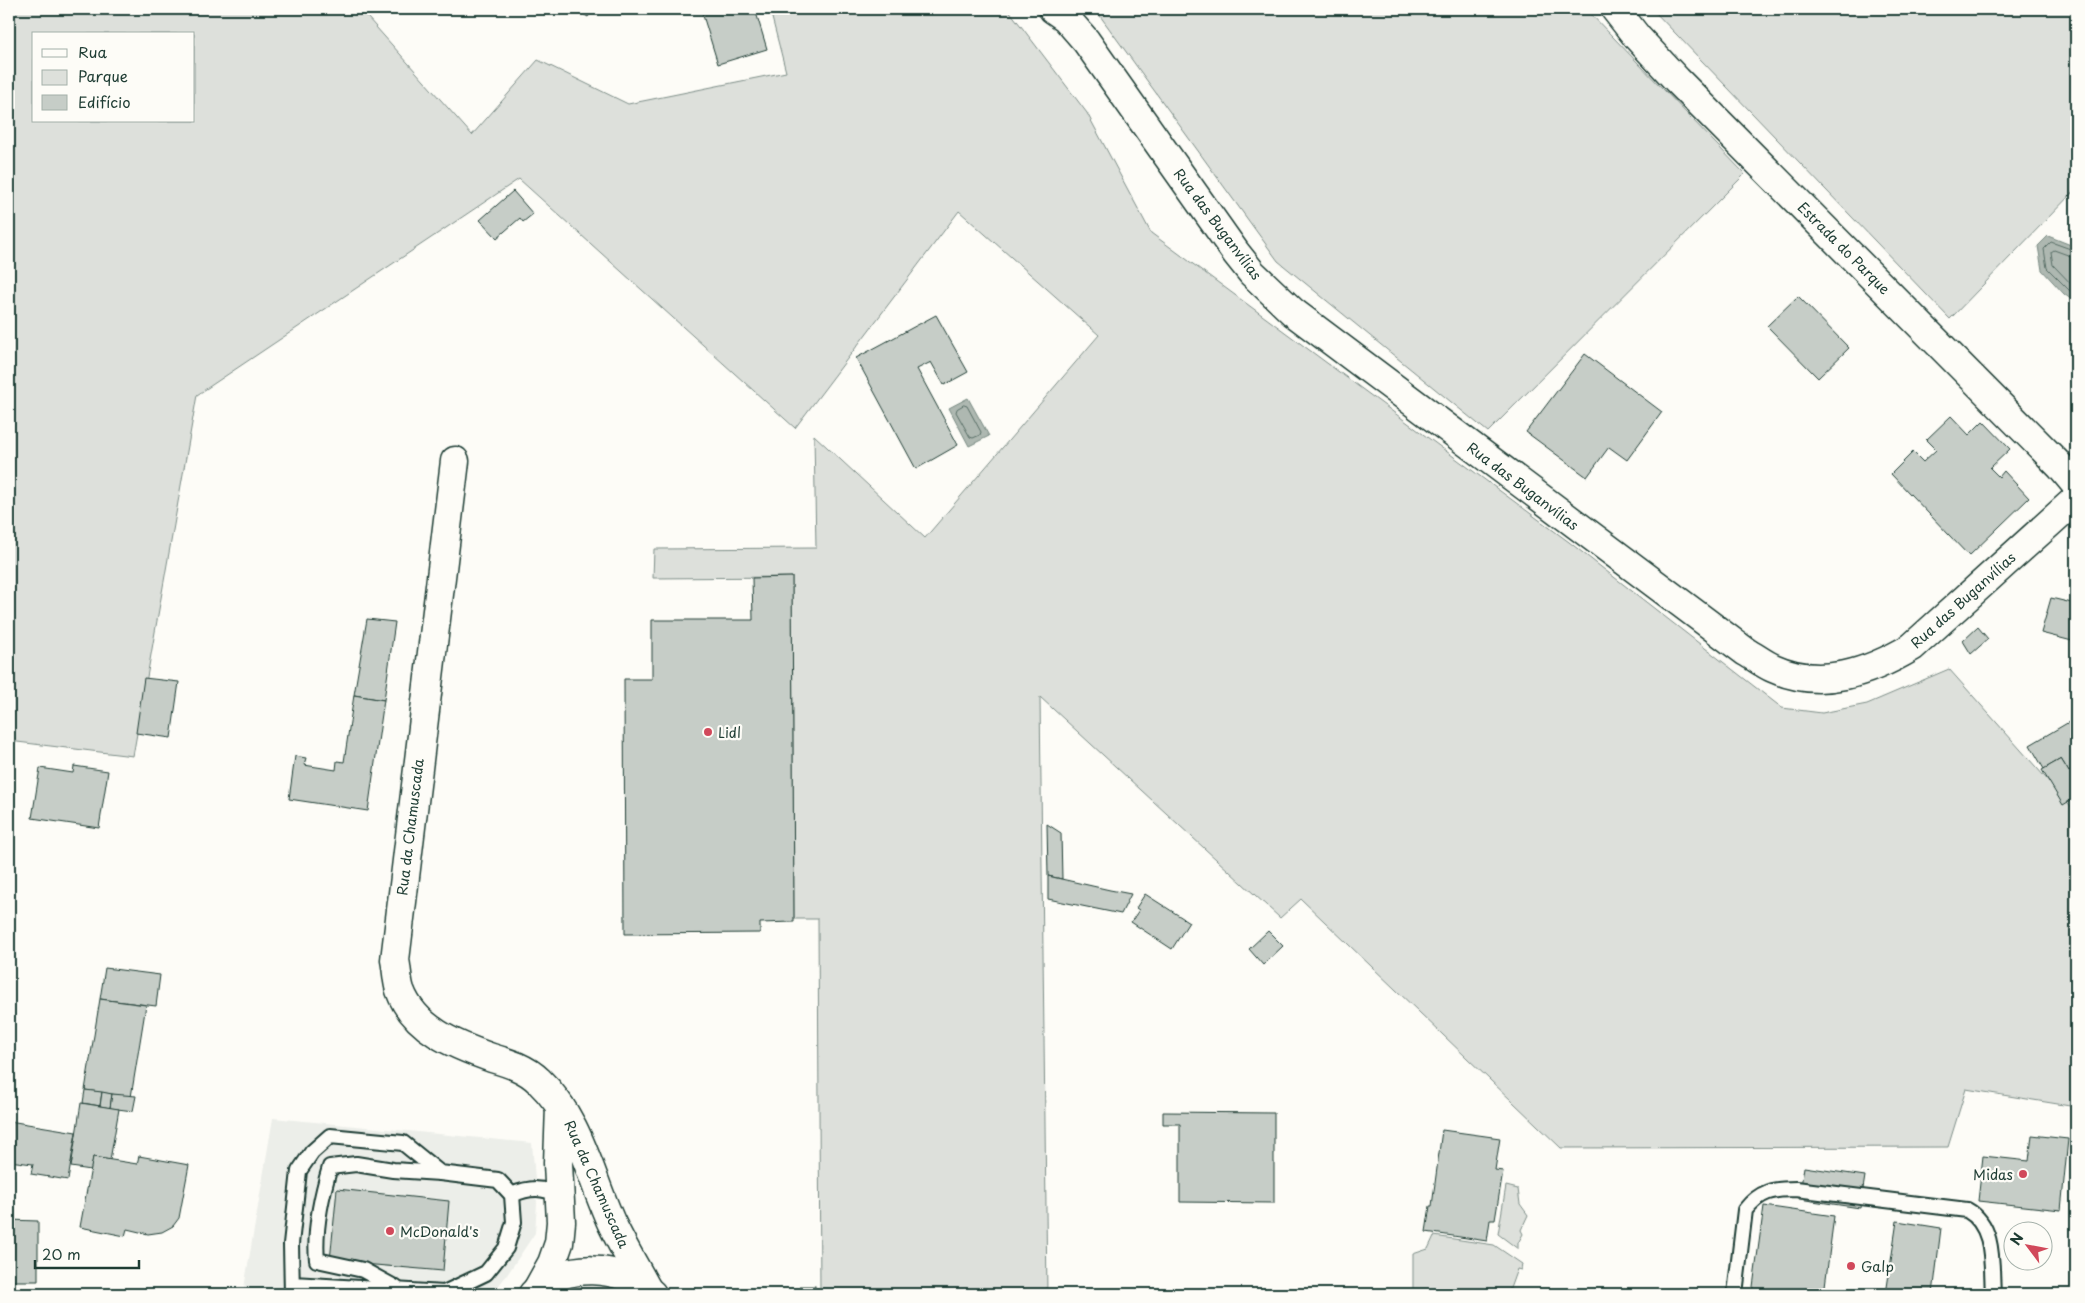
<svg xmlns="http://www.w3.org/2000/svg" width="2085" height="1303" font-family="'Playpen Sans',sans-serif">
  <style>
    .built { fill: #eceee9 }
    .green { fill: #dde0db; stroke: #7e8e88; fill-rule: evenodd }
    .water { fill: #aeb8b1; stroke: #75877f }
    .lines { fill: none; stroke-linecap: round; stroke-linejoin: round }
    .shore { stroke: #586e66; stroke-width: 1 }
    .building { fill: #c6cdc7; stroke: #1f3d34 }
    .lane-casing { stroke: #1f3d34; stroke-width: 18 }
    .street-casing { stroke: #1f3d34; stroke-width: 31 }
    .secondary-casing { stroke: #1f3d34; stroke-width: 31 }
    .lane { stroke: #fdfcf7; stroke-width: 14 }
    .street { stroke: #fdfcf7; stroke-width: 28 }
    .secondary { stroke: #fdfcf7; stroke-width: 28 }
    .poi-dot { fill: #d1495b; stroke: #fdfcf7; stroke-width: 2 }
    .labels { text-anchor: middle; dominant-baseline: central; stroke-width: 4.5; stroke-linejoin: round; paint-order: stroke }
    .street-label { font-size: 14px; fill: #1f3d34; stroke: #fdfcf7 }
    .poi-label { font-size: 14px; fill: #1f3d34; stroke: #fdfcf7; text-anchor: start }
  </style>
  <rect width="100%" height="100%" fill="#fdfcf7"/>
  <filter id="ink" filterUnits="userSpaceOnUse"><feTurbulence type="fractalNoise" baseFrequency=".02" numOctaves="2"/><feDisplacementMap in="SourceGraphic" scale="10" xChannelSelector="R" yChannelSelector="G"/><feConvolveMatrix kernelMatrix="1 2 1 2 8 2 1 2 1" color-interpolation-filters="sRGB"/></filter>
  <g filter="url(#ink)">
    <polygon class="built" points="273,1118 532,1143 537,1203 535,1233 507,1275 492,1294 243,1294"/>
    <g class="green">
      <path d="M 9,9 L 360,9 L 472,135 L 538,60 L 628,104 L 786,72 L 770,10 L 1008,9 L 1087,113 L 1151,233 L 1569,542 L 1782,708 L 1822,713 L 1867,704 L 1949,669 L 2076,812 L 2076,1107 L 1966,1089 L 1948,1147 L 1561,1148 L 1301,899 L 1280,918 L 1040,697 L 1047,1294 L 820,1294 L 818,919 L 794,919 L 792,577 L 653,578 L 654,549 L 816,548 L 814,435 L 925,538 L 1099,335 L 959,211 L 795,428 L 519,179 L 197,395 L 133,756 L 9,741 ZM 34,34 L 194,34 L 194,121 L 34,121 Z"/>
      <polygon points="1095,9 1586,9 1745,174 1488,432 1278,261"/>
      <polygon points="1652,9 2076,9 2076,189 1950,319"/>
      <polygon points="1506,1186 1518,1189 1520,1204 1528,1215 1521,1230 1523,1234 1518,1243 1518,1249 1498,1234"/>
      <polygon points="1434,1236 1494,1245 1522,1264 1521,1270 1517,1269 1508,1294 1413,1294 1413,1254 1428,1249"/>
    </g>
    <g class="water">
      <polygon points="2048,236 2076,247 2076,303 2064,294 2042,270 2038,246"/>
      <polygon points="968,398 989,436 969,446 949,408"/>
    </g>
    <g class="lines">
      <g class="shore">
        <polyline points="2076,251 2051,242 2044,249 2047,268 2076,297"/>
        <polyline points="2076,258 2054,250 2051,252 2053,265 2076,289"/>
        <polygon points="964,405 967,406 981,432 980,435 973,438 970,437 956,412 957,409"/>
      </g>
    </g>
    <g class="building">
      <polygon points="551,9 565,9 562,15"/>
      <polygon points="575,9 593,9 588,17"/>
      <polygon points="701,9 755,9 767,49 718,64"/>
      <polygon points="513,191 533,214 523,222 520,218 497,238 480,220"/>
      <polygon points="1798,296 1849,348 1818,378 1767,326"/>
      <polygon points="936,315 968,372 944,385 931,362 917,369 958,445 916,469 856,358"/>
      <polygon points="1585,354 1662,412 1627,460 1609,447 1587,477 1526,432"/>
      <polygon points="1951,416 1969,435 1983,421 2010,449 1990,468 1999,477 2004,471 2029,498 1969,556 1891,474 1913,452 1923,462 1936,450 1926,440"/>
      <polygon points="792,577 794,922 760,923 760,933 625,934 624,679 652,679 652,620 753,620 752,578"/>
      <polygon points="2051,598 2076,604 2076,642 2041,633"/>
      <polygon points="367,619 395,622 384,700 354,695"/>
      <polygon points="1978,627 1988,639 1971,654 1963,641"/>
      <polygon points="144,678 179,682 171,738 136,733"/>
      <polygon points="354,695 384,700 368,811 289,799 295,756 306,758 304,765 336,770 337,761 344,762"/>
      <polygon points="2069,722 2076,734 2076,767 2069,772 2061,759 2044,769 2030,745"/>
      <polygon points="2061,759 2069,772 2076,767 2076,797 2063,805 2042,770"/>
      <polygon points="74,766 108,771 99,828 32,818 40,768 73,773"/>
      <polygon points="1047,824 1061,833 1062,879 1048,876"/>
      <polygon points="1048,876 1110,890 1131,894 1121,914 1048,899"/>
      <polygon points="1145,894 1189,922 1172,949 1131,922 1139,910 1136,908"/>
      <polygon points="1268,931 1283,946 1263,965 1249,949"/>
      <polygon points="105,968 160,975 156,1006 100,999"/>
      <polygon points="100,999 146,1005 131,1097 85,1090"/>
      <polygon points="85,1090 102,1092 100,1106 83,1103"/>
      <polygon points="102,1092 112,1094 110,1108 100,1106"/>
      <polygon points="112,1094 136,1096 133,1111 110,1108"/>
      <polygon points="81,1103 119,1109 110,1160 93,1157 91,1170 71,1167"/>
      <polygon points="1163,1112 1274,1113 1274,1203 1180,1202 1180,1124 1163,1124"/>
      <polygon points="9,1121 76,1132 68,1180 31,1174 33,1164 9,1161"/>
      <polygon points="1442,1130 1500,1138 1495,1170 1503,1171 1495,1220 1490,1220 1487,1241 1426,1232 1430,1206 1432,1206"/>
      <polygon points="2032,1135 2068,1139 2061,1210 1978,1201 1983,1156 2029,1161"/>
      <polygon points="139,1156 189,1165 179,1218 173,1226 162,1232 148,1234 127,1229 125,1236 80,1227 93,1157 137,1164"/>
      <polygon points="1804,1167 1865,1176 1860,1208 1799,1199"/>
      <polygon points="337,1189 449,1201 443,1271 330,1261"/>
      <polygon points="1764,1206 1834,1216 1824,1294 1752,1294"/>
      <polygon points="9,1220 38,1221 38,1281 9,1281"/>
      <polygon points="1897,1221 1941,1228 1933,1294 1886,1294"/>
      <rect x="801" y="1286" width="14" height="8"/>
    </g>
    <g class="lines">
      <g class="lane-casing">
        <g id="lane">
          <path d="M 512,1195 C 530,1187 543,1187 560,1196"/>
          <path d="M 396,1288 L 363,1270 L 317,1260 C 314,1229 321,1197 330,1167 L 356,1164 L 393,1170 L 440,1173"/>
          <polyline points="292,1294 291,1244 299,1171 312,1152 330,1136 403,1143 440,1173 498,1180 512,1195 514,1222 506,1248 486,1273 444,1293 293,1284"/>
          <path d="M 1735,1294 L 1745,1210 C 1760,1191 1773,1189 1796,1189 L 1967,1210 C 1996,1226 1991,1266 1993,1294"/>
        </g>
      </g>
      <g class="street-casing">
        <g id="street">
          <path d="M 1053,9 L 1066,18 L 1086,41 L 1236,253 L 1252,273 L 1293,312 L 1746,652 C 1755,657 1764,664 1773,668 C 1821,690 1870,672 1912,647 L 2076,499"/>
          <polyline points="1615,9 1637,37 1677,80 2061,467 2076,485"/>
          <path d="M 455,461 L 395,960 C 397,969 397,981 400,990 C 414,1029 455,1045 492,1058 C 509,1063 526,1068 539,1081 C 579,1119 589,1173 611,1222 C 622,1245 635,1267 647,1289"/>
          <polyline points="537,1290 552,1263 559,1243 561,1222 558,1163 560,1106"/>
        </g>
      </g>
      <g class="secondary-casing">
        <path id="secondary" d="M 533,1294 C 562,1261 622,1264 652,1294"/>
      </g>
      <use href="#lane" class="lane"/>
      <use href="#street" class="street"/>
      <use href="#secondary" class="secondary"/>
    </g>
  </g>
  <g class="poi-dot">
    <circle cx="708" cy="732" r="5"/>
    <circle cx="2023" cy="1174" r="5"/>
    <circle cx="390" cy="1231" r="5"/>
    <circle cx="1851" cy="1266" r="5"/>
  </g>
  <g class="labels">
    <g class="street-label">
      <text transform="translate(1218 224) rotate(53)">Rua das Buganvílias</text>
      <text transform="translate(1844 248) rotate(45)">Estrada do Parque</text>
      <text transform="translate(1523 486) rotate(37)">Rua das Buganvílias</text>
      <text transform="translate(1963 600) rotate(-42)">Rua das Buganvílias</text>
      <text transform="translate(410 827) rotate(-83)">Rua da Chamuscada</text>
      <text transform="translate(597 1184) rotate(66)">Rua da Chamuscada</text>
    </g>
    <g class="poi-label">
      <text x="718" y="732">Lidl</text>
      <text x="2013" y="1174" text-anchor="end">Midas</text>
      <text x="400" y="1231">McDonald's</text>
      <text x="1861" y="1266">Galp</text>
    </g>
  </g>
  <rect width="2085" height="1303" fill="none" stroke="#fdfcf7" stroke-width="30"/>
  <rect x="15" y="15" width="2055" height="1273" fill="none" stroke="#1f3d34" stroke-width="2" filter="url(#ink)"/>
  <rect x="32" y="32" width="162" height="90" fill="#fdfcf7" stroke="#a4b0a9"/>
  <rect x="42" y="49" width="25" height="8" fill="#fdfcf7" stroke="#a4b0a9"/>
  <text x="78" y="58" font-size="15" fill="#1f3d34">Rua</text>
  <rect x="42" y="70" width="25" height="15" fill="#dde0db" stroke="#a4b0a9"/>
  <text x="78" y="82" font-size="15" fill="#1f3d34">Parque</text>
  <rect x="42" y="95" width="25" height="15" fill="#c6cdc7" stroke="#a4b0a9"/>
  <text x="78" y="108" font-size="15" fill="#1f3d34">Edifício</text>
  <g transform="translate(2028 1246) rotate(302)"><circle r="24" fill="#fdfcf7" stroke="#a4b0a9"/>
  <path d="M0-4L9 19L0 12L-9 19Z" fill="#d1495b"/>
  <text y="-8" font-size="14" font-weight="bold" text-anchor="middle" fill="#1f3d34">N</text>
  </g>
  <path d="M35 1260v8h104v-8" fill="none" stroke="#1f3d34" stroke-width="2.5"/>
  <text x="42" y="1260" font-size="15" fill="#1f3d34" stroke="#fdfcf7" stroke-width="4" paint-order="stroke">20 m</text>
</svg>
